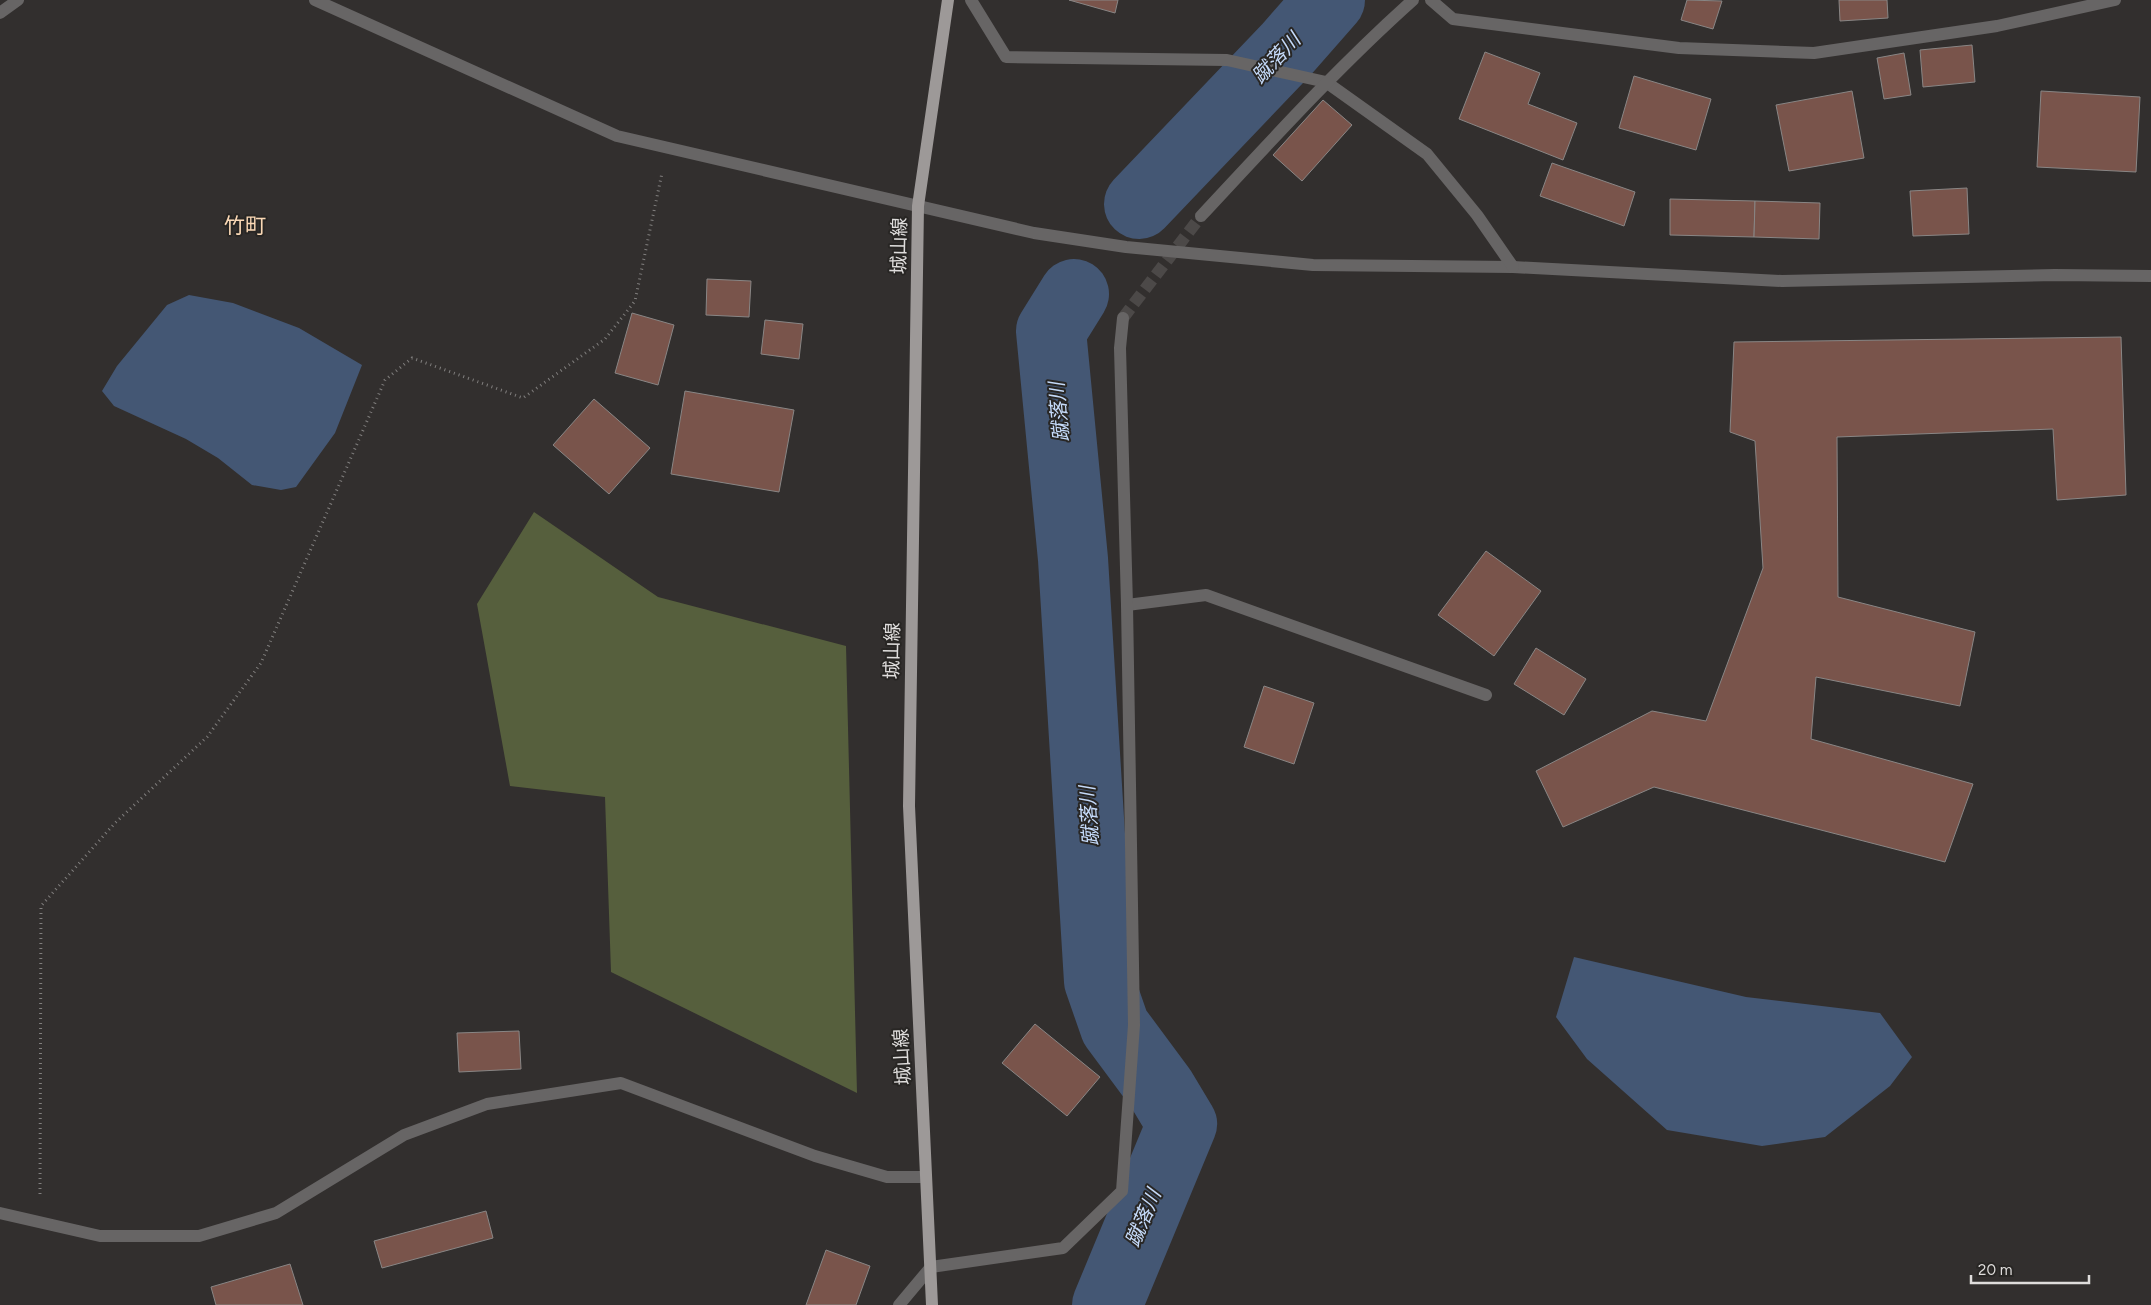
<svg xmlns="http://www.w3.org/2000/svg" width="2151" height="1305" font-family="Figtree,'Noto Sans JP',sans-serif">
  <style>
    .forest { fill: #565f3d }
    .water { fill: #445774 }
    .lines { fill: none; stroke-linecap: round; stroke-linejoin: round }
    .river { stroke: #445774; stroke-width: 70 }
    .building { fill: #79544b; stroke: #898685 }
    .minor-tunnel { stroke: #4c4948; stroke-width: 12; stroke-dasharray: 12 6; stroke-linecap: butt }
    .path { stroke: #817f7e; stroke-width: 3; stroke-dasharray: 1 4; stroke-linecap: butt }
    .minor { stroke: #676565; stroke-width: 12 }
    .major { stroke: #9d9998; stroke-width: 12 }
    .labels { text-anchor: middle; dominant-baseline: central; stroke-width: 4; stroke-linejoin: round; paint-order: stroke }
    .street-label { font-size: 19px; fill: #dfdddc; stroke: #282624 }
    .water-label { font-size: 20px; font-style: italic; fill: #c5daf9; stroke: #282624 }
    .quarter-label { font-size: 21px; fill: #fad8b5; stroke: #282624 }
  </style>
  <rect width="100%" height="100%" fill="#322f2e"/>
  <polygon class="forest" points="534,512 658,597 846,646 857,1093 611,972 605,797 510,786 477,604"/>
  <g class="water">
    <polygon points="189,295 233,303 299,328 362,365 335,433 296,487 281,490 252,485 218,458 186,439 114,406 102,391 117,366 167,305"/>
    <polygon points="1574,957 1746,997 1880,1013 1912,1057 1890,1086 1825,1137 1762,1146 1667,1130 1587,1059 1556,1017"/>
  </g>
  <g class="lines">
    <g class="river">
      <polyline points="1139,204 1287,49 1330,0"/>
      <polyline points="1074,294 1051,331 1073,559 1099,981 1115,1027 1161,1089 1182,1124 1107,1305"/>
    </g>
  </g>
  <g class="building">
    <polygon points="1069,0 1118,0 1115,13"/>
    <polygon points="1687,0 1722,1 1713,29 1681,20"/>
    <polygon points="1839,0 1887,0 1888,18 1840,21"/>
    <polygon points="1972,45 1975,82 1923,87 1920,50"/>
    <polygon points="1485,52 1540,73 1528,104 1577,123 1563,160 1459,119"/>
    <polygon points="1904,53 1911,95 1884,99 1877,58"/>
    <polygon points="1634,76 1711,99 1696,150 1619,128"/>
    <polygon points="1852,91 1864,158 1789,171 1776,105"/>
    <polygon points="2041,91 2140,97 2136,172 2037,167"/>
    <polygon points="1323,100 1352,125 1302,181 1273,155"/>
    <polygon points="1552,163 1635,192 1624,226 1540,196"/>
    <polygon points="1967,188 1969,234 1913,236 1910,191"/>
    <polygon points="1670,199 1755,201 1754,237 1670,235"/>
    <polygon points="1755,201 1820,203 1819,239 1754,237"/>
    <polygon points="707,279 751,281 749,317 706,315"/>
    <polygon points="632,313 674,325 658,385 615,373"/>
    <polygon points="765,320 803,324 799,359 761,354"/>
    <polygon points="2121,337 2126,495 2057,500 2053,429 1837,437 1838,597 1975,632 1960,706 1816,677 1811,739 1973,784 1945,862 1654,787 1563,827 1536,771 1652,711 1706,721 1763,568 1755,441 1730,432 1734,342"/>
    <polygon points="685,391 794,410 779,492 671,474"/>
    <polygon points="594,399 650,448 609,494 553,445"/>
    <polygon points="1486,551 1541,591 1494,656 1438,615"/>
    <polygon points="1536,648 1586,679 1564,715 1514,684"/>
    <polygon points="1264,686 1314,703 1294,764 1244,747"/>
    <polygon points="1035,1024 1100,1077 1067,1116 1002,1063"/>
    <polygon points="519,1031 521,1069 459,1072 457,1033"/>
    <polygon points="486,1211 493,1238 382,1268 374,1241"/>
    <polygon points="826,1250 870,1266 856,1305 806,1305"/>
    <polygon points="290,1264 303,1305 216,1305 211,1287"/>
  </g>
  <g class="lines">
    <polyline class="minor-tunnel" points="1123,318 1201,216"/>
    <polyline class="path" points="40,1194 41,906 115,823 207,737 261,663 385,380 412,358 523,398 605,339 635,301 662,173"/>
    <g class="minor">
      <polyline points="315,0 617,136 1034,233 1126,247 1313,265 1513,267 1782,281 2055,275 2151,276"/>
      <polyline points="971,0 1006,57 1227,60 1326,82 1427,154 1477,215 1513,267"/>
      <polyline points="1431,0 1453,19 1679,48 1814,53 1997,26 2115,0"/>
      <polyline points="0,13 18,0"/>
      <path d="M 1201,216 C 1270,142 1338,67 1413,0"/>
      <polyline points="1127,605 1206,595 1486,695"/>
      <polyline points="0,1213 100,1236 199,1236 276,1213 404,1135 487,1104 621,1083 815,1156 887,1177 926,1177"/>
      <polyline points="899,1305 931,1267 1063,1248 1122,1191 1134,1025 1127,605 1120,348 1123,318"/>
    </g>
    <polyline class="major" points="932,1305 909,806 918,206 948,0"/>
  </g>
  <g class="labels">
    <g class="street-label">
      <text transform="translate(899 246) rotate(-89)">城山線</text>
      <text transform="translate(892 651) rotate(-89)">城山線</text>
      <text transform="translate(902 1057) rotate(-93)">城山線</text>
    </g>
    <g class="water-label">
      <text transform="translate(1276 58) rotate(-47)">蹴落川</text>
      <text transform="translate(1059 412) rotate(-95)">蹴落川</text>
      <text transform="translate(1089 816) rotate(-94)">蹴落川</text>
      <text transform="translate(1143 1218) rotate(-67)">蹴落川</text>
    </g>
    <g class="quarter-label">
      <text x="245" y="225">竹町</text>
    </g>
  </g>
  <path d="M1971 1275v8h118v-8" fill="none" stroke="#dfdddc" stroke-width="2.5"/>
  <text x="1978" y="1275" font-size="15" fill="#dfdddc" stroke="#282624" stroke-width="4" paint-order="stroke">20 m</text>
</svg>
